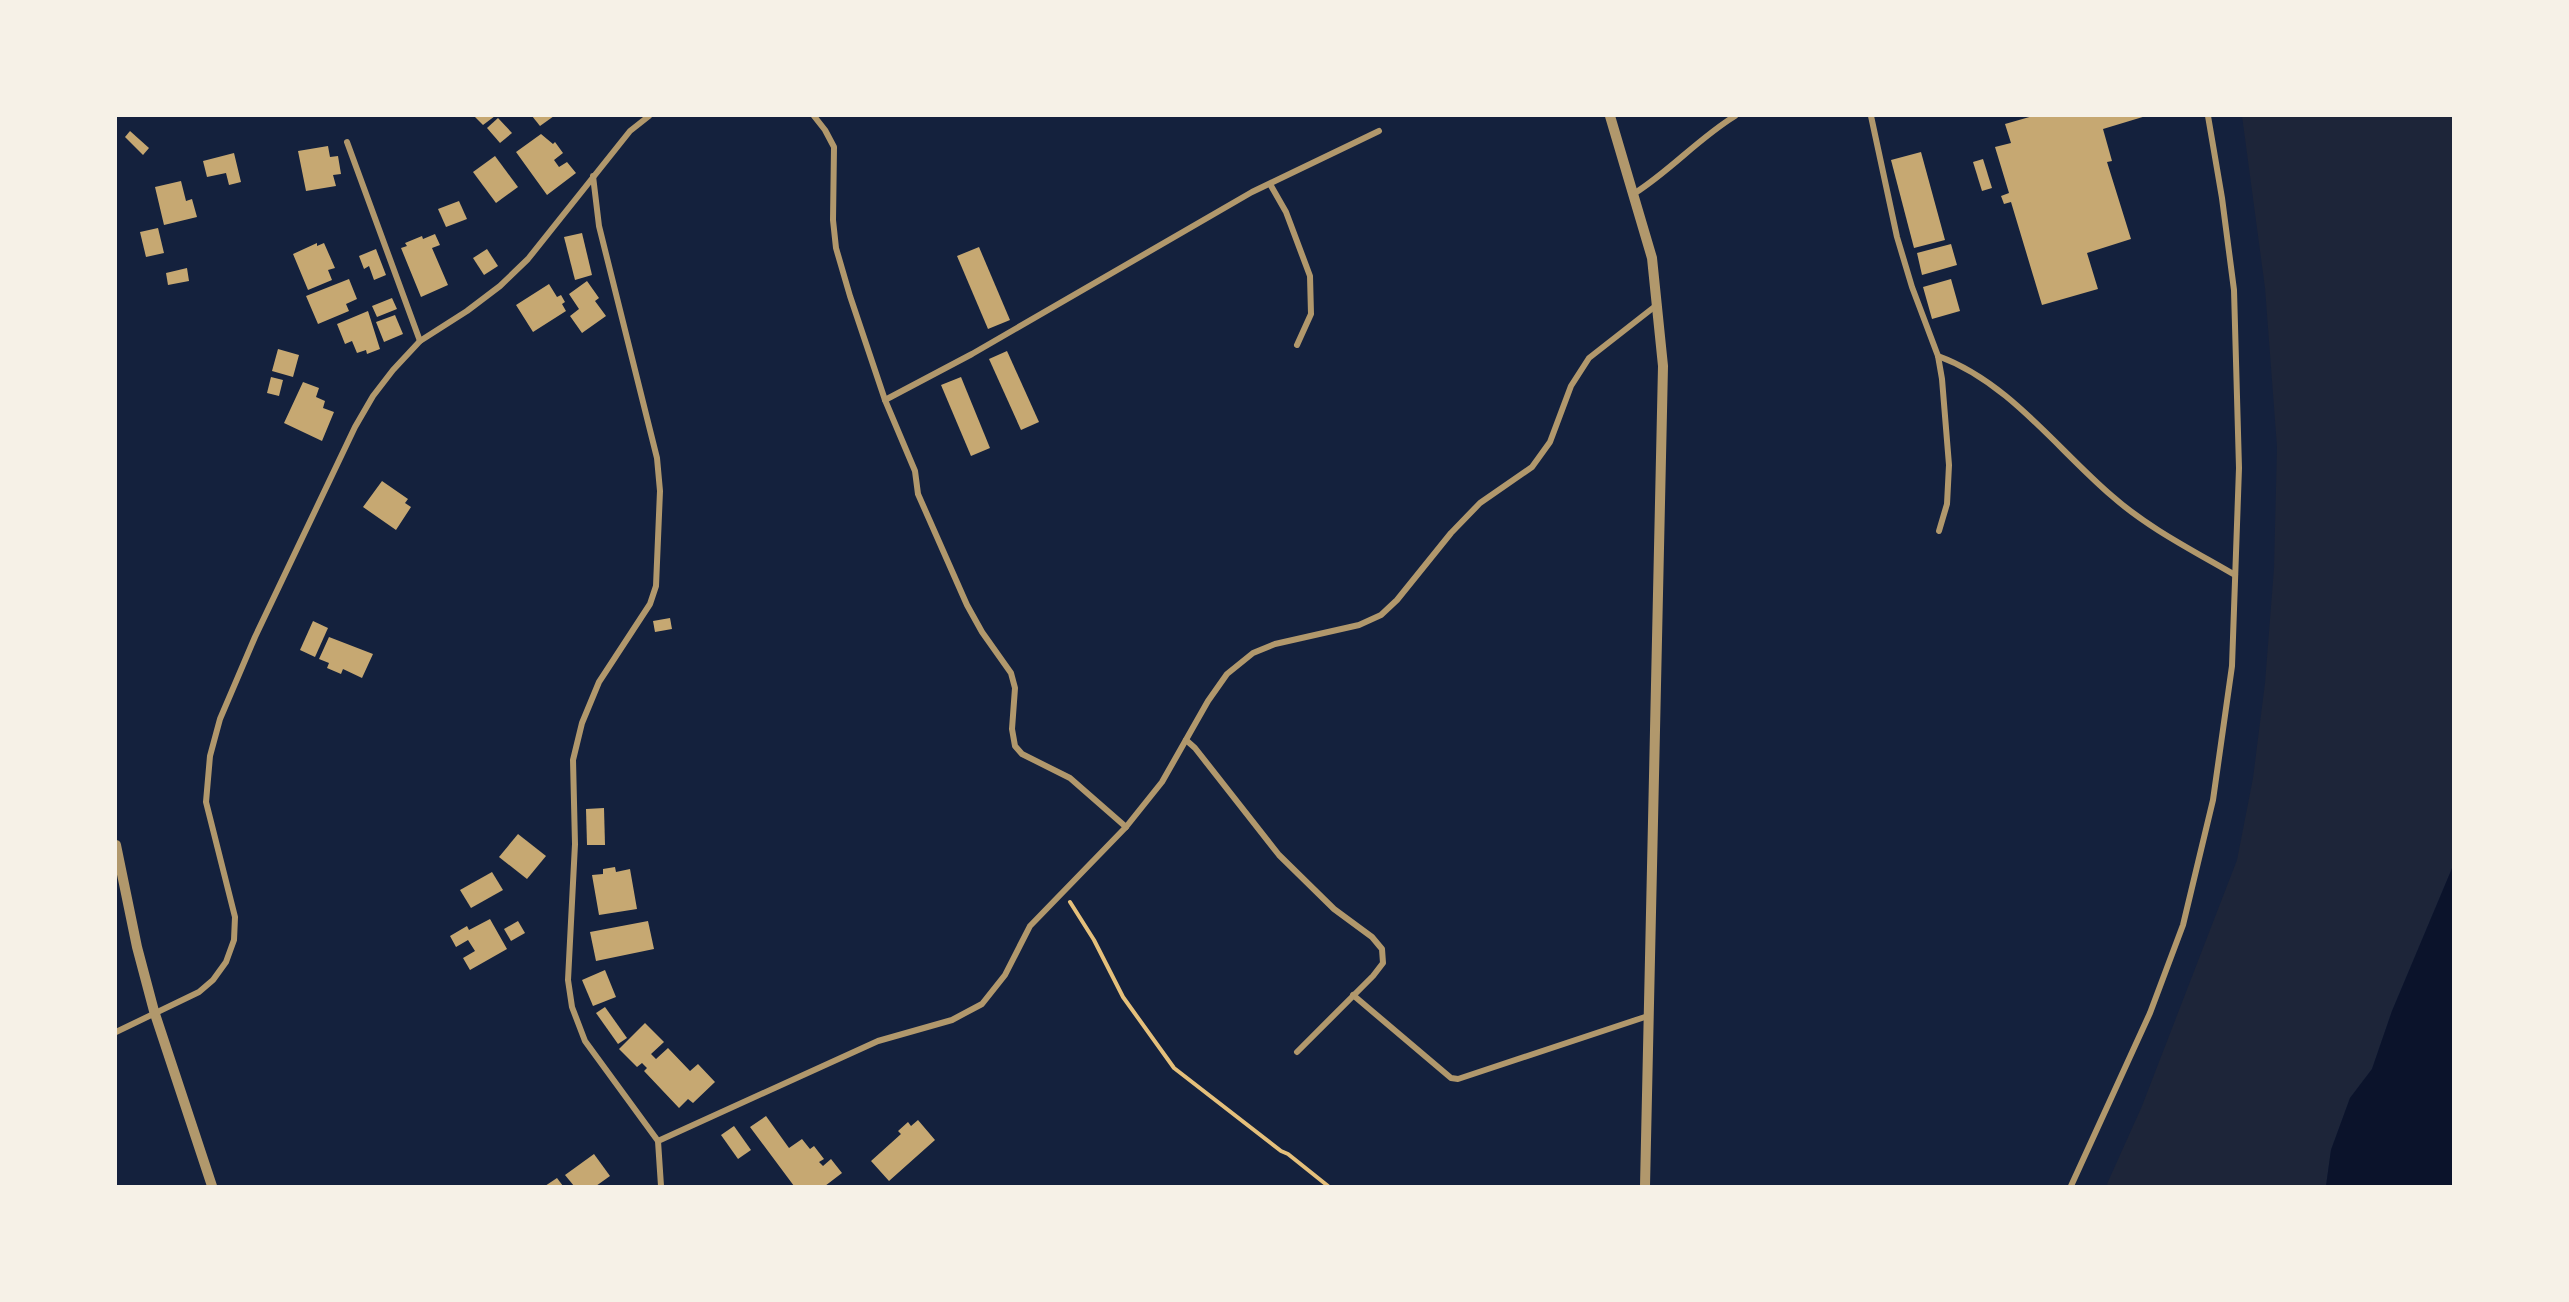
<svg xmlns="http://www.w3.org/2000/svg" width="2569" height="1302" font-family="'PT Sans',sans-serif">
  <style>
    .green { fill: #1d2539 }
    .water { fill: #0b132b }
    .building { fill: #c6a872 }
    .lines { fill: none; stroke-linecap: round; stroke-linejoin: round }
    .path { stroke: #e5c07b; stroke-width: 4 }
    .minor { stroke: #b1986c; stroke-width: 6 }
    .tertiary { stroke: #b1986c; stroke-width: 10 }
  </style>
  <rect width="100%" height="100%" fill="#14213d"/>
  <polygon class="green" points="2242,116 2453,116 2453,866 2392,1011 2372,1069 2350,1098 2331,1150 2326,1186 2108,1186 2107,1184 2142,1106 2237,860 2253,778 2265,683 2274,568 2277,447 2265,288"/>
  <polygon class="water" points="2453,866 2453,1186 2326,1186 2331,1150 2350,1098 2372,1069 2392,1011"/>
  <g class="building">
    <polygon points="474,116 495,116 483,125"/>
    <polygon points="532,116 554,116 540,126"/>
    <polygon points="2033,116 2146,116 2103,129 2112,161 2107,162 2131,239 2087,253 2098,289 2042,305 2011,202 2004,204 2001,196 2009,193 1995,147 2011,143 2005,124"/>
    <polygon points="498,118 512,133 500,143 487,128"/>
    <polygon points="130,131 149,148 143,155 125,137"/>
    <polygon points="541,134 553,144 555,142 563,153 554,160 559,167 567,162 576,173 547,195 516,152"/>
    <polygon points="328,146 330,157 338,156 341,174 333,175 336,186 306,191 298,151"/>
    <polygon points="1921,152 1945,240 1914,248 1891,160"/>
    <polygon points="234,153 241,182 229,185 226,173 207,177 203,161"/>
    <polygon points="495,156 518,187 496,203 473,172"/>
    <polygon points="1983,159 1992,188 1982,191 1973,162"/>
    <polygon points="181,181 186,201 192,199 197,217 164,225 155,187"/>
    <polygon points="459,201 467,219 446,227 438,209"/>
    <polygon points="158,228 164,253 146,257 140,232"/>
    <polygon points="582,233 592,275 575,280 564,237"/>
    <polygon points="435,234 440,245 432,248 448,285 421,297 401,248 407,246 405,243 422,236 423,239"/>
    <polygon points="317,243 317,246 324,243 335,268 328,270 332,280 308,290 293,254"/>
    <polygon points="1951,244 1957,265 1922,275 1917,253"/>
    <polygon points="979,247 1010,320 988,329 957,256"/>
    <polygon points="376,249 386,275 374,280 369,266 364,269 359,256"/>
    <polygon points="487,249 498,266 484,275 473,258"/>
    <polygon points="187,268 189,281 168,285 166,273"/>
    <polygon points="349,279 357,299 346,304 349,311 318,324 306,296"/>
    <polygon points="1951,279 1960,311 1932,319 1923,287"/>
    <polygon points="587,281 599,298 595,301 606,316 582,333 570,316 579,309 569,294"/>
    <polygon points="549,284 557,297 561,295 565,302 562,304 566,311 533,332 516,305"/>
    <polygon points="392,298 397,309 377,317 372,306"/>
    <polygon points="368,311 380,349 367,354 366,350 357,353 352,341 345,344 337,324"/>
    <polygon points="395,315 403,334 384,342 376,322"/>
    <polygon points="278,349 299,355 293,377 272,371"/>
    <polygon points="1007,351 1039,422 1021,430 989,359"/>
    <polygon points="271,377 283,380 279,396 267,393"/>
    <polygon points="961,377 990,448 971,456 941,385"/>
    <polygon points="303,382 319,388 316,397 325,401 323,408 334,412 322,441 284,423"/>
    <polygon points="382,481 408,499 405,503 411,507 396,530 363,507"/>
    <polygon points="670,618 672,629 655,632 653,621"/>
    <polygon points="313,621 328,628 315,657 300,650"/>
    <polygon points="329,637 373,654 362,678 343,669 341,674 327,668 329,663 319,659"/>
    <polygon points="604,808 605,845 587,845 586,809"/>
    <polygon points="518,834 546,856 527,879 499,857"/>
    <polygon points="615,867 616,872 630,869 637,909 599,915 592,875 603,874 603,869"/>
    <polygon points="492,872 503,890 471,908 460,890"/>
    <polygon points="490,919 507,949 470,970 463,958 475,951 468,940 456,947 450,936 467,926 469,930"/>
    <polygon points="518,921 525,933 511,941 504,929"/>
    <polygon points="648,921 654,949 596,961 590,932"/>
    <polygon points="605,970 616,997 593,1006 582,980"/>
    <polygon points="605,1007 627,1038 618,1044 596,1013"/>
    <polygon points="645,1023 664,1042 651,1054 656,1059 668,1048 690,1071 698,1064 715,1082 693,1103 688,1099 679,1108 644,1071 647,1068 642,1063 637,1067 619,1049"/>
    <polygon points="766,1116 789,1148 802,1139 810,1149 814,1146 824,1159 819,1162 823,1166 831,1159 842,1173 825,1186 794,1186 750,1127"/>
    <polygon points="918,1120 935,1140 889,1181 871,1161 901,1134 898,1131 908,1122 911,1126"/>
    <polygon points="734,1126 751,1150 738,1159 721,1135"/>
    <polygon points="594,1154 610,1176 596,1186 574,1186 565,1175"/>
    <polygon points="557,1178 563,1186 545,1186"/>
  </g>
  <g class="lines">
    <polyline class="path" points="1070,902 1094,940 1123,997 1174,1068 1281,1151 1288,1154 1328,1186"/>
    <g class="minor">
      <polyline points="814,116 825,130 834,147 833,220 836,248 850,296 885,400 915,471 918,494 967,605 982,632 1011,673 1015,688 1012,729 1015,746 1022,754 1070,778 1126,827"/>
      <polyline points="1871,116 1897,237 1912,287 1938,356 1942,379 1949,465 1947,504 1939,531"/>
      <polyline points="347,142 420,341"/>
      <polyline points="593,176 599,226 657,458 660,491 656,586 650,604 599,682 582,723 573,760 575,844 568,980 572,1007 585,1041 658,1141 661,1186"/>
      <polyline points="1270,184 1286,212 1310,276 1311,314 1297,345"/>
      <path d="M 1635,193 C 1671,170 1699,138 1735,116"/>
      <path d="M 1938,356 C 2009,382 2056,448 2112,496 C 2148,528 2194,551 2235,575"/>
      <polyline points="885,400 972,354 1252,192 1379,131"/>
      <polyline points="1186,740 1195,748 1279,855 1334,909 1372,937 1382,949 1383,963 1373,976 1297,1052"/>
      <polyline points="1353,995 1451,1078 1458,1079 1648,1016"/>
      <polyline points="116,1032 199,992 213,980 226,962 234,940 235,917 206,802 210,756 220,719 255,637 355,427 373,396 393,370 420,341 467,311 500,286 528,259 630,131 649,116"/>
      <polyline points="658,1141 878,1041 952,1020 982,1004 1005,975 1030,926 1126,827 1162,782 1208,701 1227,674 1253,653 1275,644 1359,625 1381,615 1397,600 1451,533 1480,503 1532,467 1550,442 1571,386 1589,358 1658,304"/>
      <polyline points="2071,1186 2150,1013 2183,925 2213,800 2232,666 2239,468 2234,290 2222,198 2208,116"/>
    </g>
    <g class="tertiary">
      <polyline points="1610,116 1652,258 1663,366 1645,1186"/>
      <polyline points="116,845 137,947 154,1011 212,1186"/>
    </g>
  </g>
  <rect width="2569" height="1302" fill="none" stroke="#f6f1e7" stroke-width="234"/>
</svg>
